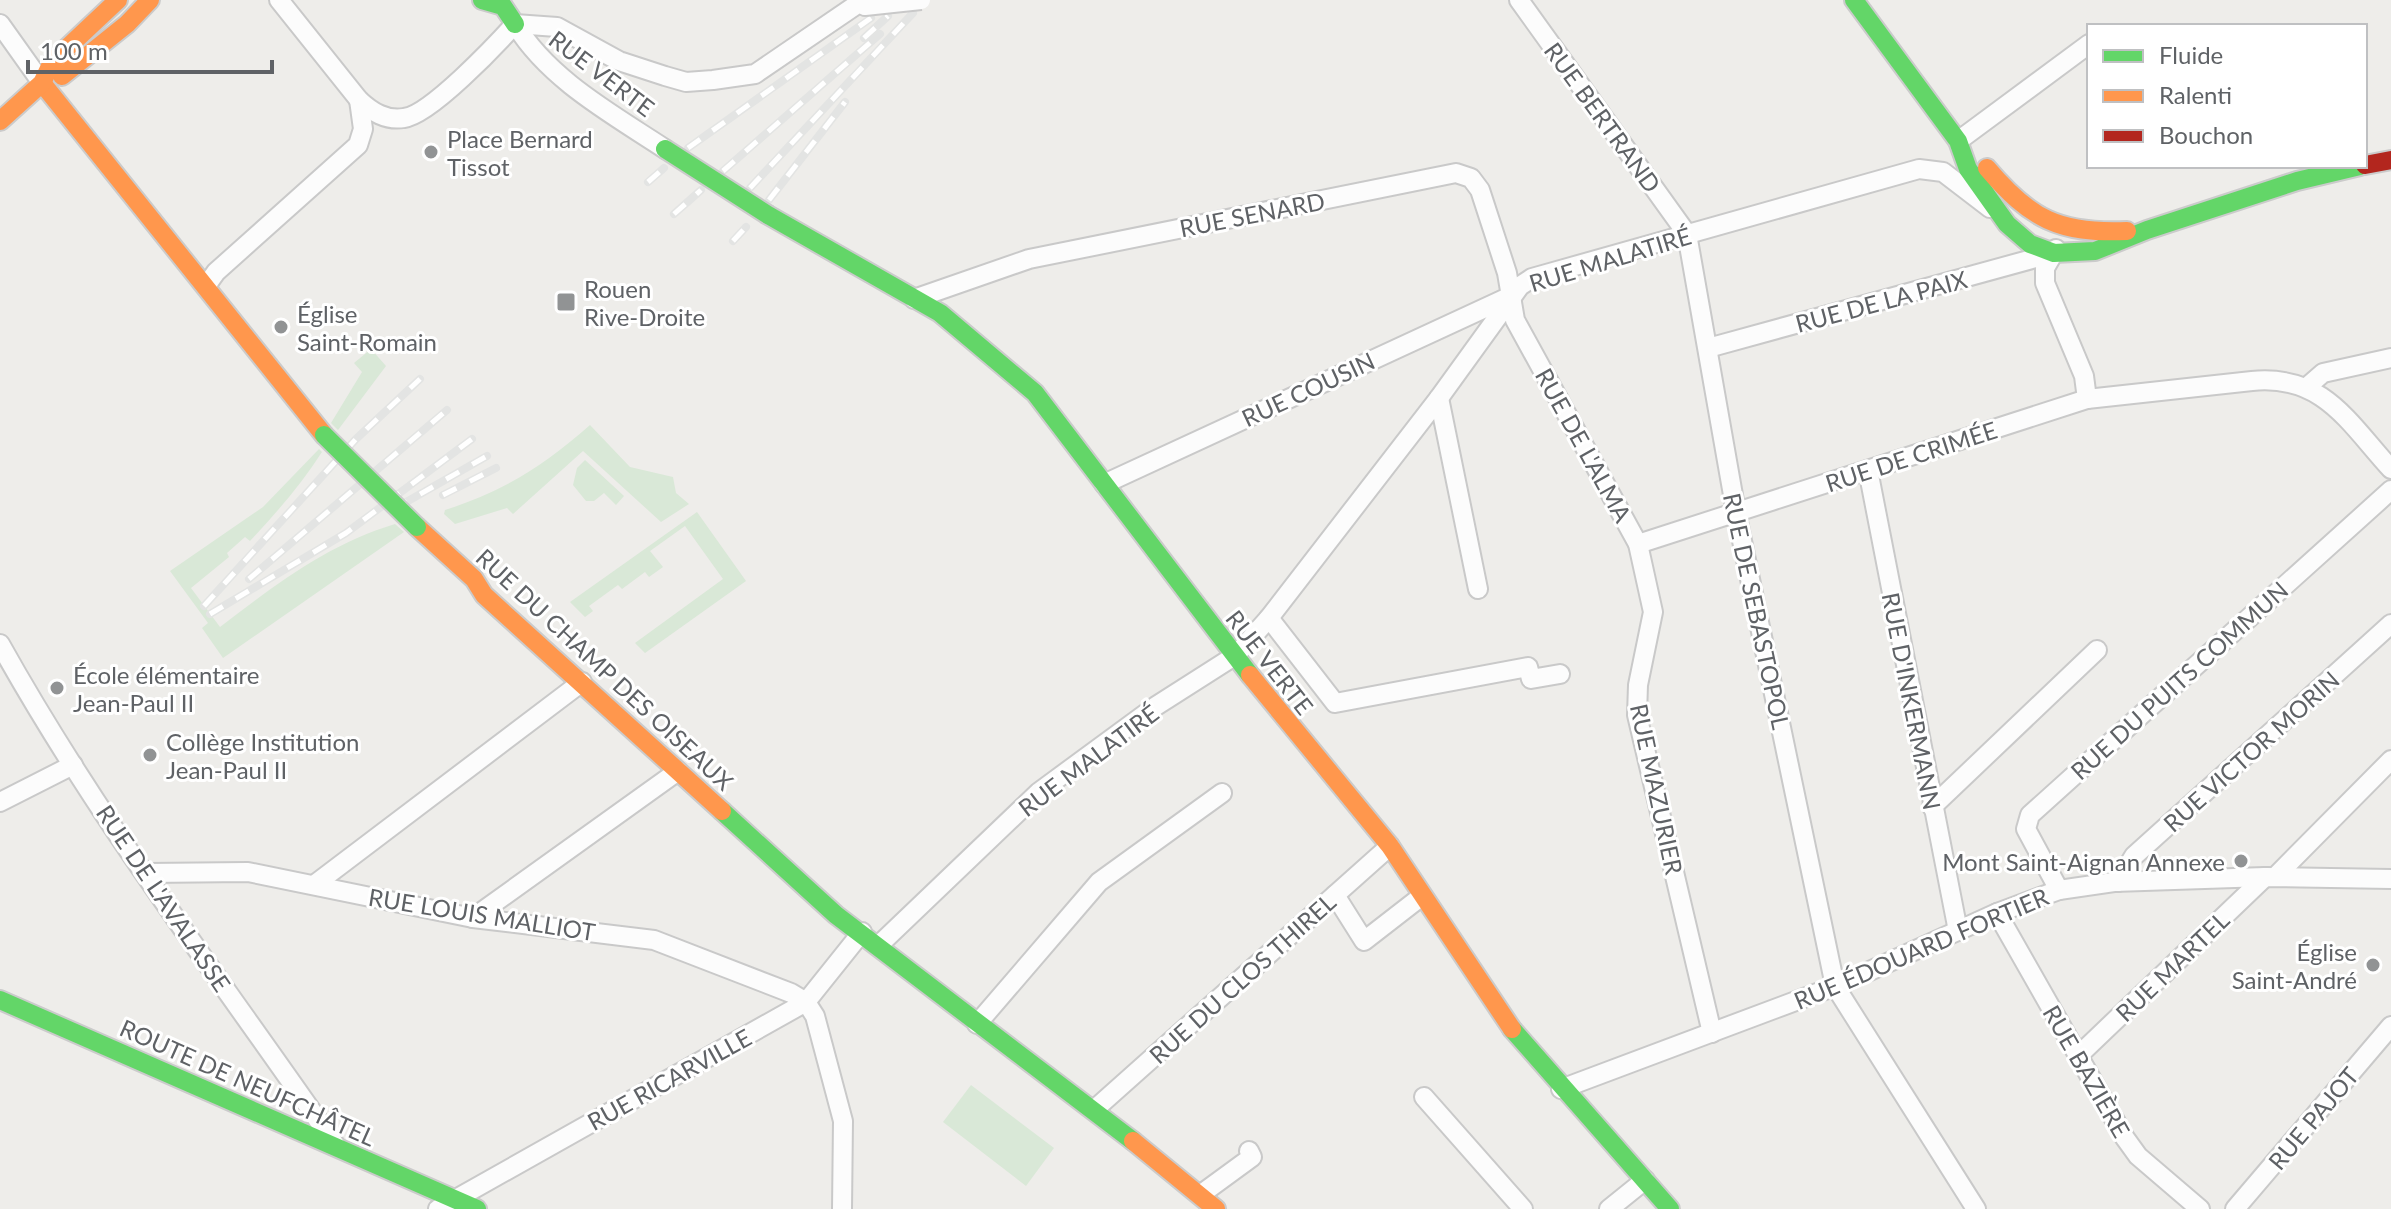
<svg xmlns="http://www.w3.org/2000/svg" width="2391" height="1209" font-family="Lato,sans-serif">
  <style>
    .green { fill: #d9e8d7 }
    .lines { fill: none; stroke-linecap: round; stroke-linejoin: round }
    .street-casing { stroke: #c9c9c9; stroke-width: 22 }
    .fast-casing { stroke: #cbcbcb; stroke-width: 22 }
    .slow-casing { stroke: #cbcbcb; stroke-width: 22 }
    .jam-casing { stroke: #cbcbcb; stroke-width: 22 }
    .street { stroke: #fcfcfc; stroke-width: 18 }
    .fast { stroke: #63d668; stroke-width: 18 }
    .slow { stroke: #ff974d; stroke-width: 18 }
    .jam { stroke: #b3261e; stroke-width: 18 }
    .rail-casing { stroke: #e3e4e3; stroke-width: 8 }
    .rail { stroke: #fff; stroke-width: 5; stroke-dasharray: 15; stroke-linecap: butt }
    .street-bridge-casing { stroke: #c9c9c9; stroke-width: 22; stroke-linecap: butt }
    .fast-bridge-casing { stroke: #cbcbcb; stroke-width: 22; stroke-linecap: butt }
    .street-bridge { stroke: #fcfcfc; stroke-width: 18 }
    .fast-bridge { stroke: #63d668; stroke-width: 18 }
    .poi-dot { fill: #919394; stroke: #fff; stroke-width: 3 }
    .labels { text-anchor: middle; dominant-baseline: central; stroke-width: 6; stroke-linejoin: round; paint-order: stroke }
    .street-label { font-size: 24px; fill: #5f6266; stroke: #fff }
    .poi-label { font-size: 24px; fill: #5f6266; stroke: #fff; text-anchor: start }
  </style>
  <rect width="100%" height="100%" fill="#eeedea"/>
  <g class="green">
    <polygon points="371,349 386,366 338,430 331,423 362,372 354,363"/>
    <path d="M 590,425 L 630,467 L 673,477 L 676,493 L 689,504 L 661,522 L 583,451 L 513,514 L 507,508 L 455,524 L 444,514 L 445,510 C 506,490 542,467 590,425 Z"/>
    <path d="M 319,449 L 322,452 C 301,485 276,513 250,541 L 245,537 L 227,553 L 229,557 L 191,588 L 220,627 C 275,585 328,544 395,524 L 404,532 L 223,658 L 202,628 L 208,623 L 170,571 L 263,507 Z"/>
    <polygon points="585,460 624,496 616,505 604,493 594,501 586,501 573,485 577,468"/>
    <polygon points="697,512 746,581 645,653 635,643 723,579 685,526 650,551 663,567 649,577 645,572 622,589 618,585 589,606 593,611 585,617 570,602"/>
    <polygon points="971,1085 1054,1148 1026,1186 943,1122"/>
  </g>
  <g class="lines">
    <g class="street-casing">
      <g id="street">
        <path d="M 279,0 L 359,100 C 372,112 386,121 404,118 C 430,115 496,45 515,24"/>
        <polyline points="1519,0 1687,234 1736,512 1835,986 1976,1209"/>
        <polyline points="0,24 42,83"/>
        <polyline points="515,24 557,27 619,61 665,76 686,82 713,80 755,74 859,3 865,6"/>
        <path d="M 515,24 C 548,79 612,114 665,149"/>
        <polyline points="1958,141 2089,44"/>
        <polyline points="2056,249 2045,268 2045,283 2084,376 2087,399"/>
        <polyline points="206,286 216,272 358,145 363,129 359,100"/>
        <polyline points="914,299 1029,259 1456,173 1471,178 1480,190 1507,273 1515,320 1638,544 1653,612 1638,685 1637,715 1712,1033"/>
        <polyline points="1708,348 2054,253"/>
        <polyline points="2308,386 2323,373 2391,358"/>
        <polyline points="1439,398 1478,589"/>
        <polyline points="1868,470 1958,931"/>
        <polyline points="1104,484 1513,295"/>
        <path d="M 1638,544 L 2087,399 L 2252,381 C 2323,374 2348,422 2391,469"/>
        <polyline points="1269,618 1335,703 1528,667 1531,679 1560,674"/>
        <path d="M 0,644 C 98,820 222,981 336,1146"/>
        <polyline points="0,802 73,765"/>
        <polyline points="1932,807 2097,650"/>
        <polyline points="147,873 248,872 473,918 654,940 791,993 806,1002 815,1016 843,1121 842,1209"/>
        <polyline points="2275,877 2391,760"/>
        <polyline points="2118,882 2134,856 2391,624"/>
        <polyline points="314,885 582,682"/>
        <polyline points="2059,890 2026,829 2030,815 2391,490"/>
        <polyline points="1335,895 1364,941 1422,896"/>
        <polyline points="1997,913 2125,1138 2138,1156 2200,1209"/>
        <polyline points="473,918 678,771"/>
        <polyline points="879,945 1039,792 1156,706 1236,655 1269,618 1439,398 1520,286 1532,278 1919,169 1943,172 1990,208"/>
        <polyline points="977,1024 1099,882 1222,793"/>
        <polyline points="2079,1055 2265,877"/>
        <polyline points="1561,1089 1841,984 1997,913 2059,890 2114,882 2265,877 2391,879"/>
        <polyline points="1424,1097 1523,1209"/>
        <polyline points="1095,1109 1390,846"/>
        <polyline points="1200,1195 1252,1157 1249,1151"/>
        <polyline points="438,1209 806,1002 862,932"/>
        <polyline points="1609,1209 1645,1180"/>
        <polyline points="2235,1209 2391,1026"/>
      </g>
    </g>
    <g class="fast-casing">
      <g id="fast">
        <polyline points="482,0 503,6 515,24"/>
        <polyline points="1854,0 1958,141 1968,169 2007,224 2030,244 2054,253 2095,251 2147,230 2297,181 2360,166"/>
        <polyline points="768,215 940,313 1035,393 1250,675"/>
        <polyline points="722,811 836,915 1133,1141"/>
        <polyline points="0,1000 477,1209"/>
        <polyline points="1512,1029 1670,1209"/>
      </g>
    </g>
    <g class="slow-casing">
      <g id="slow">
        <polyline points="62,76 127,24 150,0"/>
        <polyline points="42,83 324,435"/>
        <polyline points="0,121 42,83 52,62 118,0"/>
        <path d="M 1987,168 C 2030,219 2059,234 2127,231"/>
        <polyline points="417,527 474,579 484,595 722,811"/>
        <polyline points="1250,675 1390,846 1512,1029"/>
        <polyline points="1133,1141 1216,1209"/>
      </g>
    </g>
    <g class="jam-casing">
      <polyline id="jam" points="2365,165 2391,160"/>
    </g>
    <use href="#street" class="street"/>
    <use href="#fast" class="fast"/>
    <use href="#slow" class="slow"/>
    <use href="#jam" class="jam"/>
    <g class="rail-casing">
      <g id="rail">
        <polyline points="864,38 888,16"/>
        <polyline points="688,148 871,18"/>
        <polyline points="723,171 880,34"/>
        <polyline points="648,182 664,168"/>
        <polyline points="750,188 913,13"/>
        <polyline points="769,200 845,102"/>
        <polyline points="674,214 701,190"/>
        <polyline points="733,241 746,227"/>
        <polyline points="443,495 496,468"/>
        <polyline points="394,509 487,456"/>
        <polyline points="249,579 447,410"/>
        <polyline points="204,606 356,439 420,379"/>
        <polyline points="210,614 346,533 472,439"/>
      </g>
    </g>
    <use href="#rail" class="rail"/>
    <g class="street-bridge-casing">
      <polyline id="street-bridge" points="865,6 921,0"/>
    </g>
    <g class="fast-bridge-casing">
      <g id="fast-bridge">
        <polyline points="665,149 768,215"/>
        <polyline points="324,435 417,527"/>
      </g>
    </g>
    <use href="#street-bridge" class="street-bridge"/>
    <use href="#fast-bridge" class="fast-bridge"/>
  </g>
  <g class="poi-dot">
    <circle cx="431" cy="152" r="8"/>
    <rect x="556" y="292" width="20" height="20" rx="4"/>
    <circle cx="281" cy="327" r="8"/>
    <circle cx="57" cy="688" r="8"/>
    <circle cx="150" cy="755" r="8"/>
    <circle cx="2241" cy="861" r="8"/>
    <circle cx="2373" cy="965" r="8"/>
  </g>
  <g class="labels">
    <g class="street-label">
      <text transform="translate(602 73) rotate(37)">RUE VERTE</text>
      <text transform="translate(1603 117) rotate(54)">RUE BERTRAND</text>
      <text transform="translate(1252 214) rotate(-11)">RUE SENARD</text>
      <text transform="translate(1610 259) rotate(-17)">RUE MALATIRÉ</text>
      <text transform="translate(1881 301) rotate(-15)">RUE DE LA PAIX</text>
      <text transform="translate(1308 389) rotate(-25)">RUE COUSIN</text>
      <text transform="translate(1584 445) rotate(61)">RUE DE L'ALMA</text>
      <text transform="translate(1911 456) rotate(-18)">RUE DE CRIMÉE</text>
      <text transform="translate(1757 611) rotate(78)">RUE DE SEBASTOPOL</text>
      <text transform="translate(1270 662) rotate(52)">RUE VERTE</text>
      <text transform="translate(605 669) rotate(43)">RUE DU CHAMP DES OISEAUX</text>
      <text transform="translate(2179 680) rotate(-42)">RUE DU PUITS COMMUN</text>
      <text transform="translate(1912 701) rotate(79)">RUE D'INKERMANN</text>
      <text transform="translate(2251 751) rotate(-42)">RUE VICTOR MORIN</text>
      <text transform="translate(1088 760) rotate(-37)">RUE MALATIRÉ</text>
      <text transform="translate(1657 789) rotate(78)">RUE MAZURIER</text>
      <text transform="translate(164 898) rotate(56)">RUE DE L'AVALASSE</text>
      <text transform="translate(482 914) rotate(9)">RUE LOUIS MALLIOT</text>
      <text transform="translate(1921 948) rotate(-23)">RUE ÉDOUARD FORTIER</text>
      <text transform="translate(2172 966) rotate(-44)">RUE MARTEL</text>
      <text transform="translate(1242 978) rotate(-42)">RUE DU CLOS THIREL</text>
      <text transform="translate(2087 1071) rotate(60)">RUE BAZIÈRE</text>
      <text transform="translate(669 1079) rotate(-29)">RUE RICARVILLE</text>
      <text transform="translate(248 1082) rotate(24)">ROUTE DE NEUFCHÂTEL</text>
      <text transform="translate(2313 1118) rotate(-50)">RUE PAJOT</text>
    </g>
    <g class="poi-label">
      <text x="447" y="138">Place Bernard<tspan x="447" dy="28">Tissot</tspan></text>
      <text x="584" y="288">Rouen<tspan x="584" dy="28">Rive-Droite</tspan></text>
      <text x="297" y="313">Église<tspan x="297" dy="28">Saint-Romain</tspan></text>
      <text x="73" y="674">École élémentaire<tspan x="73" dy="28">Jean-Paul II</tspan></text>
      <text x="166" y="741">Collège Institution<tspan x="166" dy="28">Jean-Paul II</tspan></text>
      <text x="2225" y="861" text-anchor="end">Mont Saint-Aignan Annexe</text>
      <text x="2357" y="951" text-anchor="end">Église<tspan x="2357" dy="28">Saint-André</tspan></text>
    </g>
  </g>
  <rect x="2087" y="24" width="280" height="144" fill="#ffffff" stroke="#bfc0c2" stroke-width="2"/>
  <rect x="2103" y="50" width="40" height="12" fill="#63d668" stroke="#bfc0c2" stroke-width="2"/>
  <text x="2159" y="64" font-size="24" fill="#5f6266">Fluide</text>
  <rect x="2103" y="90" width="40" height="12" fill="#ff974d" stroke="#bfc0c2" stroke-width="2"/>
  <text x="2159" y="104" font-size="24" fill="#5f6266">Ralenti</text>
  <rect x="2103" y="130" width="40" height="12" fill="#b3261e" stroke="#bfc0c2" stroke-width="2"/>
  <text x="2159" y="144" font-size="24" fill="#5f6266">Bouchon</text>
  <path d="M28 60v12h244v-12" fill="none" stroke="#5f6266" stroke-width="4"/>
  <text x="40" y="60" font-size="24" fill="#5f6266" stroke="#ffffff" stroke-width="6" paint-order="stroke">100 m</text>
</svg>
